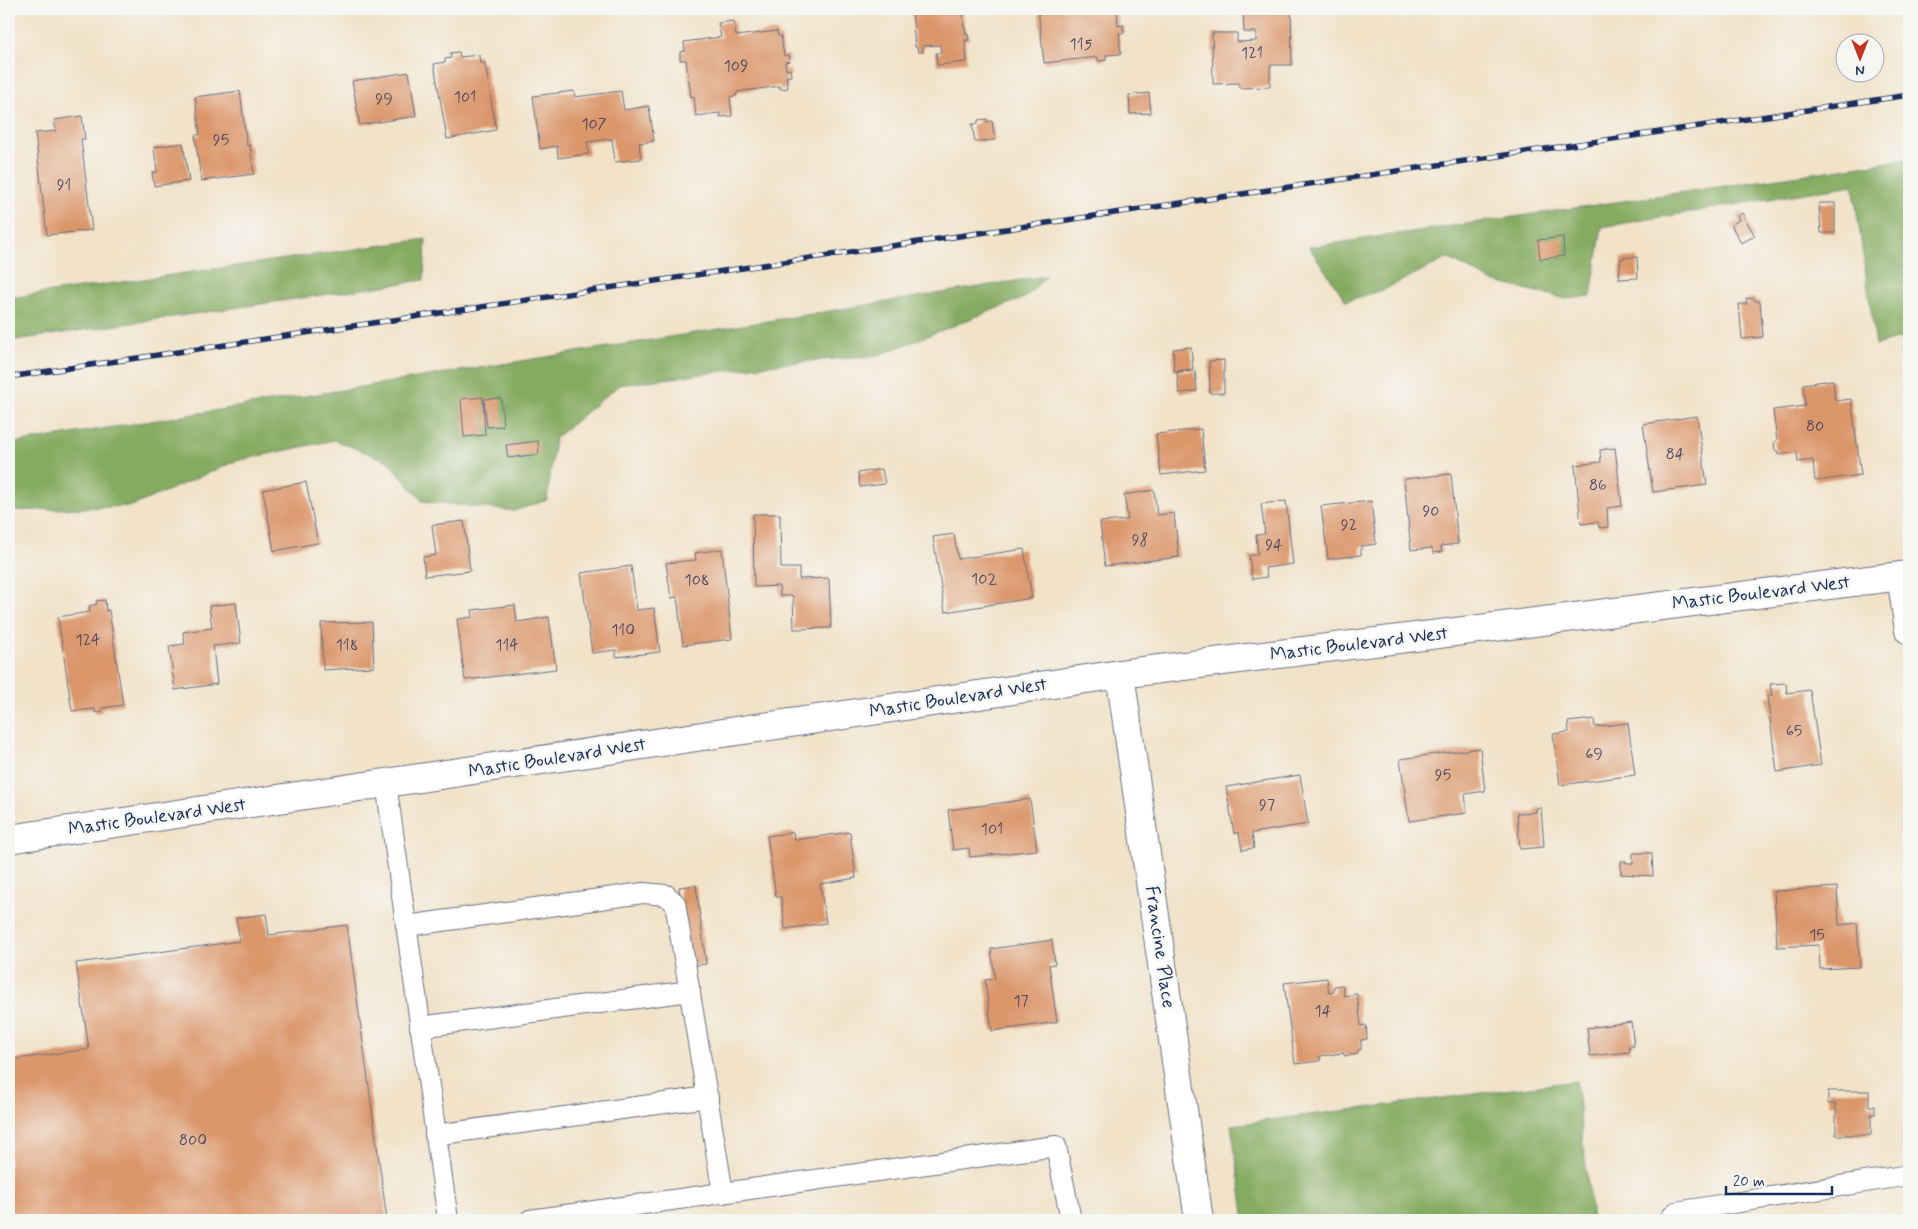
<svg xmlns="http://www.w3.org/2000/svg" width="1918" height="1229" font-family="Mynerve,sans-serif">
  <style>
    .forest { fill: #85ab61; stroke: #506d60 }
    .building { fill: #db966a }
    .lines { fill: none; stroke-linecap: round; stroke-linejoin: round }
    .service-casing { stroke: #666e83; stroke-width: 22 }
    .minor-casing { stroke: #666e83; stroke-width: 30 }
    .service { stroke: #fff; stroke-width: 20 }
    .minor { stroke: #fff; stroke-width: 28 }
    .rail-casing { stroke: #1b2f5e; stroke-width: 5.5 }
    .rail { stroke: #f6f6f2; stroke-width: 4; stroke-dasharray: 11; stroke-linecap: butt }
    .labels { text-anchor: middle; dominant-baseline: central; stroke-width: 5; stroke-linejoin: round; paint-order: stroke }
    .number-label { font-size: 16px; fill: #4b4961 }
    .street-label { font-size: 19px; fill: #1b2f5e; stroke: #f6f6f2 }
  </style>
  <rect width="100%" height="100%" fill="#f6f6f2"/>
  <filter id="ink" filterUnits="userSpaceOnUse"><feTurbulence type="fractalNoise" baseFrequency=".02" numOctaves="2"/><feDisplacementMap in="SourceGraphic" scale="10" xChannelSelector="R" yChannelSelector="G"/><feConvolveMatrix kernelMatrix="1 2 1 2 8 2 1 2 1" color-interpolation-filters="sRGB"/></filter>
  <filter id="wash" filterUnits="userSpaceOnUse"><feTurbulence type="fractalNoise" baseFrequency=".0096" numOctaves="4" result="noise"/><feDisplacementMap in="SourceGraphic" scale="20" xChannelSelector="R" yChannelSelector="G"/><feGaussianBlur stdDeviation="1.12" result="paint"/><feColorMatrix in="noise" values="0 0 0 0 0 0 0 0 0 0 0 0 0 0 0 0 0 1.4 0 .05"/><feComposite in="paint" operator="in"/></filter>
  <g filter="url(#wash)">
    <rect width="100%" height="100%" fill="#f1e2c8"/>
    <g class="forest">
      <polygon points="1909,159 1909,335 1876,345 1853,185 1602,227 1591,296 1567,299 1491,281 1448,258 1383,290 1346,301 1309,247"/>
      <polygon points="426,239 424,280 9,341 9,298"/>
      <polygon points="1046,276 1026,297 879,355 776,364 619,385 555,438 547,500 514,511 422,501 388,461 334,440 236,461 132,506 9,511 9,444"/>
      <polygon points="1576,1081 1592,1220 1245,1220 1231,1125"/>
    </g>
    <g id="blocks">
      <g class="building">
        <polygon points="912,9 967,9 967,12 963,12 964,27 965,27 966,35 968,34 969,40 965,40 967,62 937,65 936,53 941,53 940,45 923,46 923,52 918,52 917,47 915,47"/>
        <polygon points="1038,9 1117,9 1118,26 1123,25 1124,33 1119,33 1121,54 1106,55 1106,60 1098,61 1098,57 1044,63"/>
        <polygon points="1253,9 1291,9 1292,65 1270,65 1270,87 1239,88 1239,83 1213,84 1212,33 1237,33 1237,42 1256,41 1256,32 1244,32 1243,10"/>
        <polygon points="734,21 736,36 777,31 778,36 781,36 784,56 789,55 790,61 785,62 786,70 790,69 791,76 786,77 788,88 780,89 780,86 737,92 737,95 730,97 732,116 720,117 720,113 696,116 694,96 691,97 686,60 680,60 680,52 685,51 684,42 721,37 718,23"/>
        <polygon points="459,52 460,57 479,55 480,63 485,63 496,130 447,139 434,64 445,62 445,59 451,58 450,53"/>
        <polygon points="409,72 416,116 360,125 352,81"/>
        <polygon points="240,91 247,146 250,145 254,174 201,181 195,135 200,135 195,97"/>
        <polygon points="574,91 575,97 621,91 624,110 649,106 654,141 639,143 641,159 615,162 612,139 587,142 589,154 558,158 557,146 540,149 533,96"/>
        <polygon points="1149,93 1151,113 1130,114 1129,95"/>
        <polygon points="82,116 85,139 81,139 92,230 47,235 35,133 56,131 54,120"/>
        <polygon points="987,119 987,122 992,121 995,140 975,142 972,124 978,124 978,120"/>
        <polygon points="183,143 189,181 154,186 152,173 157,172 154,147"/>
        <polygon points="9,195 13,216 9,216"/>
        <polygon points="1819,203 1835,203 1835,233 1821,233"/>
        <polygon points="1742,213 1755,236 1741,243 1731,225 1739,220 1737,216"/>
        <polygon points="1563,237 1564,256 1540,259 1538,240"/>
        <polygon points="1637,257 1638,278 1619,279 1621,258"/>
        <polygon points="1754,298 1755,301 1760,301 1763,337 1742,339 1739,304 1747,304 1746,299"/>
        <polygon points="1191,347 1193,369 1174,371 1173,349"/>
        <polygon points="1224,360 1224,393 1210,393 1209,361"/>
        <polygon points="1195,371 1197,391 1179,393 1177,372"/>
        <polygon points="1833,380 1835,401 1851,399 1861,475 1815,481 1813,460 1798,462 1797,452 1778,455 1778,451 1775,451 1774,442 1777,441 1773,410 1805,406 1803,384"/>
        <polygon points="483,397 485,435 464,437 461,399"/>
        <polygon points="501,398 503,426 487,427 484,399"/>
        <polygon points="1697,416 1707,485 1653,492 1643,424"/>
        <polygon points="1201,429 1205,470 1161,475 1156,434"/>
        <polygon points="538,441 539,454 508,458 506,445"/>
        <polygon points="1615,448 1622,506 1607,508 1608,527 1599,528 1598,522 1581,524 1575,465 1601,462 1600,450"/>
        <polygon points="882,469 885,484 860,487 858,473"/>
        <polygon points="1451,474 1458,544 1441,546 1442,552 1433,553 1432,548 1411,550 1404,479"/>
        <polygon points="306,482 318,543 274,551 263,490"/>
        <polygon points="1154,490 1157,515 1174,513 1179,557 1105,566 1100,522 1128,520 1124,495"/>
        <polygon points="1286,501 1293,564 1265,568 1267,577 1252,579 1249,556 1258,554 1256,535 1265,534 1261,504"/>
        <polygon points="1371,501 1376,544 1361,546 1361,555 1328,559 1321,506"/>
        <polygon points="753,514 780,514 781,568 799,568 799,579 829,578 831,628 794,629 793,596 780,596 779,586 754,587"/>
        <polygon points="464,521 470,571 425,576 423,557 436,555 432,525"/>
        <polygon points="954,534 958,559 1024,549 1032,598 945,612 933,537"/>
        <polygon points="722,549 732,639 683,645 677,597 671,598 666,563 696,560 695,553"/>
        <polygon points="631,566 637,610 654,608 660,652 616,657 616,650 592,653 581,573"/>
        <polygon points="105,600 106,611 109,610 123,705 102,708 102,712 95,713 95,709 72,711 58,617 90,612 89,606 97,604 96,601"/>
        <polygon points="236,603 241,643 213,646 217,684 175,690 169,646 185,644 183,632 212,628 209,606"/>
        <polygon points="515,605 517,622 549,617 556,669 465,680 457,619 473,617 472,610"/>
        <polygon points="372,622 374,667 323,670 321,623"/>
        <polygon points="1786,683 1787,693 1810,690 1821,765 1777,772 1767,696 1772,696 1770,684"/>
        <polygon points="1594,719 1595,727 1628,723 1635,775 1560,785 1553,734 1569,732 1568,722"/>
        <polygon points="1480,748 1485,791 1465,794 1467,813 1409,821 1400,759"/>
        <polygon points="1300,775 1308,824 1252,833 1254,848 1242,850 1239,833 1234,833 1226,787"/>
        <polygon points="1030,799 1037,850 970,857 969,848 953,850 948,810"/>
        <polygon points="1536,808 1541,808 1544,847 1520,849 1517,813 1536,812"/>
        <polygon points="793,832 794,840 850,832 856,878 820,884 826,923 785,929 781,897 776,897 767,836"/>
        <polygon points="1633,853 1652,853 1653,876 1621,874 1621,861 1626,861 1626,863 1633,863"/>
        <polygon points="696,885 706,964 689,966 679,887"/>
        <polygon points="1837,887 1839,925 1857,923 1860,967 1820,969 1819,945 1777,947 1774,891"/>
        <polygon points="266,914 269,935 347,925 387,1220 9,1220 9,1060 89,1049 76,963 240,941 236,918"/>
        <polygon points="1052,940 1055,964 1049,965 1057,1022 992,1031 985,980 995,979 991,949"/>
        <polygon points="1327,978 1329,993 1334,992 1334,986 1343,985 1344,996 1357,994 1361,1026 1366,1025 1367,1039 1361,1040 1361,1050 1358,1050 1358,1054 1344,1056 1344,1053 1320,1056 1320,1061 1295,1064 1284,983"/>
        <polygon points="1631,1022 1634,1046 1629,1046 1630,1052 1590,1056 1587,1028"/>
        <polygon points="1828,1091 1869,1091 1869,1106 1875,1106 1875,1114 1871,1114 1871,1135 1836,1135 1836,1104 1828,1104"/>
      </g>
    </g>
  </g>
  <g filter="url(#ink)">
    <use href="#blocks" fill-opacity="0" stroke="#666e83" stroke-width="1"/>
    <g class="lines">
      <g class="service-casing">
        <g id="service">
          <polyline points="386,783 448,1220"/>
          <polyline points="406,926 643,893 666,895 675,903 723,1193"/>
          <polyline points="420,1027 690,991"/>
          <polyline points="435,1135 708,1097"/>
          <polyline points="530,1220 1056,1146 1071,1220"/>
          <polyline points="1669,1220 1676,1212 1909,1175"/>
        </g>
      </g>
      <g class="minor-casing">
        <g id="minor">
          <polyline points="1901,576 1909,630"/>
          <polyline points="1120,674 1199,1220"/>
          <polyline points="9,839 1120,674 1909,575"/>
        </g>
      </g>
      <use href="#service" class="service"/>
      <use href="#minor" class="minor"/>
      <g class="rail-casing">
        <polyline id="rail" points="9,377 1909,95"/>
      </g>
      <use href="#rail" class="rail"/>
    </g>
  </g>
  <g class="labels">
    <g class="number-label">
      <text x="1081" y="44">115</text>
      <text x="1252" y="53">121</text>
      <text x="736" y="66">109</text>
      <text x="465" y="97">101</text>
      <text x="384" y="99">99</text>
      <text x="594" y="124">107</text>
      <text x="221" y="140">95</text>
      <text x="64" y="185">91</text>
      <text x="1815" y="426">80</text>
      <text x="1675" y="454">84</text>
      <text x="1598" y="485">86</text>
      <text x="1431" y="511">90</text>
      <text x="1349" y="525">92</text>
      <text x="1140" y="540">98</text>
      <text x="1274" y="545">94</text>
      <text x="984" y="579">102</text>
      <text x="697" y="580">108</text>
      <text x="623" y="630">110</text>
      <text x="88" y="640">124</text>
      <text x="347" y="645">118</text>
      <text x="507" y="645">114</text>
      <text x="1794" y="731">65</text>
      <text x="1594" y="754">69</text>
      <text x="1443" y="775">95</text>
      <text x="1267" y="805">97</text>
      <text x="992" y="829">101</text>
      <text x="1817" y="935">15</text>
      <text x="1021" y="1001">17</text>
      <text x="1323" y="1011">14</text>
      <text x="193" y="1140">800</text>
    </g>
    <g class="street-label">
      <text transform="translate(1761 593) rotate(-7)">Mastic Boulevard West</text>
      <text transform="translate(1359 644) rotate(-7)">Mastic Boulevard West</text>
      <text transform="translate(958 698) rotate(-9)">Mastic Boulevard West</text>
      <text transform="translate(557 758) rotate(-9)">Mastic Boulevard West</text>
      <text transform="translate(157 817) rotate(-8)">Mastic Boulevard West</text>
      <text transform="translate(1160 947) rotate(82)">Francine Place</text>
    </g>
  </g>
  <rect width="1918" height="1229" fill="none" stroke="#f6f6f2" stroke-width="30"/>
  <g transform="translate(1860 58) rotate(180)"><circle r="24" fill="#f6f6f2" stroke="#9ea6b7"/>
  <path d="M0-4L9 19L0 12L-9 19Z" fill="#c8321e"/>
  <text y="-8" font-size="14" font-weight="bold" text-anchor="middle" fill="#1b2f5e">N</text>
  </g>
  <path d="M1726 1186v8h106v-8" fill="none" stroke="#1b2f5e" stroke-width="2.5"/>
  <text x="1733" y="1186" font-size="15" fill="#1b2f5e" stroke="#f6f6f2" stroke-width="4" paint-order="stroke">20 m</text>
</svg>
